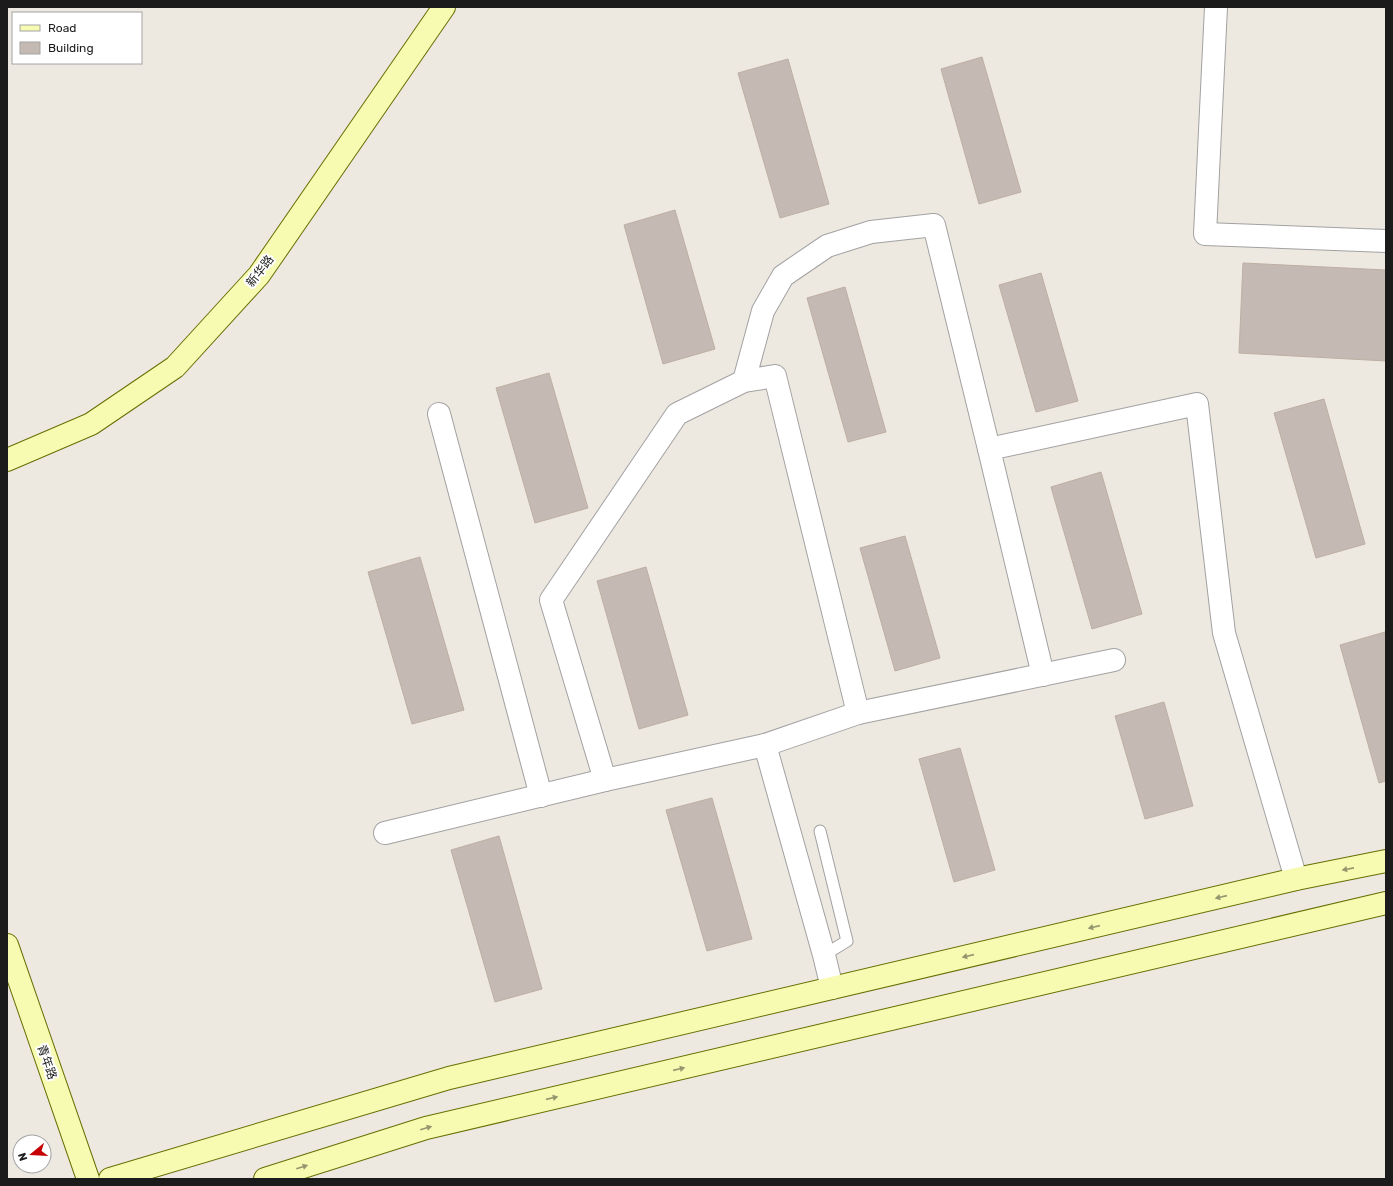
<svg xmlns="http://www.w3.org/2000/svg" width="1393" height="1186" font-family="Rubik,'Noto Sans SC',sans-serif">
  <style>
    .building { fill: #c4bab3; stroke: #beaea2 }
    .lines { fill: none; stroke-linecap: round; stroke-linejoin: round }
    .lane-casing { stroke: #a2a2a2; stroke-width: 13 }
    .street-casing { stroke: #a2a2a2; stroke-width: 24 }
    .secondary-casing { stroke: #657003; stroke-width: 24 }
    .lane { stroke: #fff; stroke-width: 11 }
    .street { stroke: #fff; stroke-width: 22 }
    .secondary { stroke: #f7fab1; stroke-width: 22 }
    .oneway { fill: #94966e }
    .labels { text-anchor: middle; dominant-baseline: central; stroke-width: 4; stroke-linejoin: round; paint-order: stroke }
    .street-label { font-size: 12px; fill: #1b1b1b; stroke: #fff }
  </style>
  <rect width="100%" height="100%" fill="#ede8e0"/>
  <g class="building">
    <polygon points="982,57 1021,192 979,204 941,69"/>
    <polygon points="788,59 829,204 780,218 738,73"/>
    <polygon points="675,210 715,349 663,364 624,225"/>
    <polygon points="1243,263 1386,270 1386,361 1239,353"/>
    <polygon points="1041,273 1078,401 1036,412 999,285"/>
    <polygon points="845,287 886,432 848,442 807,298"/>
    <polygon points="549,373 588,508 535,523 496,388"/>
    <polygon points="1324,399 1365,544 1316,558 1274,413"/>
    <polygon points="1101,472 1142,614 1092,629 1051,487"/>
    <polygon points="905,536 940,658 895,671 860,548"/>
    <polygon points="420,557 464,710 412,724 368,572"/>
    <polygon points="646,567 688,715 639,729 597,581"/>
    <polygon points="1385,632 1386,637 1386,781 1379,783 1340,645"/>
    <polygon points="1164,702 1193,806 1145,819 1115,716"/>
    <polygon points="960,748 995,870 954,882 919,759"/>
    <polygon points="712,798 752,939 707,951 666,810"/>
    <polygon points="499,836 542,989 495,1002 451,850"/>
  </g>
  <g class="lines">
    <g class="lane-casing">
      <polyline id="lane" points="820,831 847,941 824,955"/>
    </g>
    <g class="street-casing">
      <g id="street">
        <polyline points="1216,7 1205,234 1386,241"/>
        <polyline points="744,381 763,311 783,276 827,246 871,232 934,225 989,449 1043,675"/>
        <polyline points="439,414 541,796"/>
        <polyline points="989,449 1197,404 1224,633 1296,879"/>
        <polyline points="765,745 858,713 1114,660"/>
        <polyline points="385,833 605,780"/>
        <polyline points="832,988 824,955 765,745 605,780 551,600 677,414 744,381 775,376 858,713"/>
      </g>
    </g>
    <g class="secondary-casing">
      <g id="secondary">
        <polyline points="7,460 91,424 175,367 259,275 444,7"/>
        <polyline points="7,945 88,1179"/>
        <polyline points="110,1179 449,1078 1296,879 1386,861"/>
        <polyline points="265,1179 426,1128 1386,903"/>
      </g>
    </g>
    <use href="#lane" class="lane"/>
    <use href="#street" class="street"/>
    <use href="#secondary" class="secondary"/>
  </g>
  <defs><path id="oneway-solid" d="M-6-.8H1V-3.2L6.5 0L1 3.2V.8H-6Z"/></defs>
  <g class="oneway">
    <use href="#oneway-solid" transform="translate(1348 869) rotate(169)"/>
    <use href="#oneway-solid" transform="translate(1221 897) rotate(167)"/>
    <use href="#oneway-solid" transform="translate(1094 927) rotate(167)"/>
    <use href="#oneway-solid" transform="translate(968 956) rotate(167)"/>
    <use href="#oneway-solid" transform="translate(679 1069) rotate(-13)"/>
    <use href="#oneway-solid" transform="translate(552 1098) rotate(-13)"/>
    <use href="#oneway-solid" transform="translate(426 1128) rotate(-16)"/>
    <use href="#oneway-solid" transform="translate(302 1167) rotate(-18)"/>
  </g>
  <g class="labels">
    <g class="street-label">
      <text transform="translate(260 271) rotate(-52)">新华路</text>
      <text transform="translate(47 1062) rotate(71)">青年路</text>
    </g>
  </g>
  <rect width="1393" height="1186" fill="none" stroke="#1b1b1b" stroke-width="16"/>
  <rect x="12" y="12" width="130" height="52" fill="#ffffff" stroke="#a4a4a4"/>
  <rect x="20" y="25" width="20" height="6" fill="#f7fab1" stroke="#a4a4a4"/>
  <text x="48" y="32" font-size="12" fill="#1b1b1b">Road</text>
  <rect x="20" y="42" width="20" height="12" fill="#c4bab3" stroke="#a4a4a4"/>
  <text x="48" y="52" font-size="12" fill="#1b1b1b">Building</text>
  <g transform="translate(32 1154) rotate(252)"><circle r="19" fill="#ffffff" stroke="#a4a4a4"/>
  <path d="M0-3L7 15L0 10L-7 15Z" fill="#c50002"/>
  <text y="-6" font-size="11" font-weight="bold" text-anchor="middle" fill="#1b1b1b">N</text>
  </g>
</svg>
